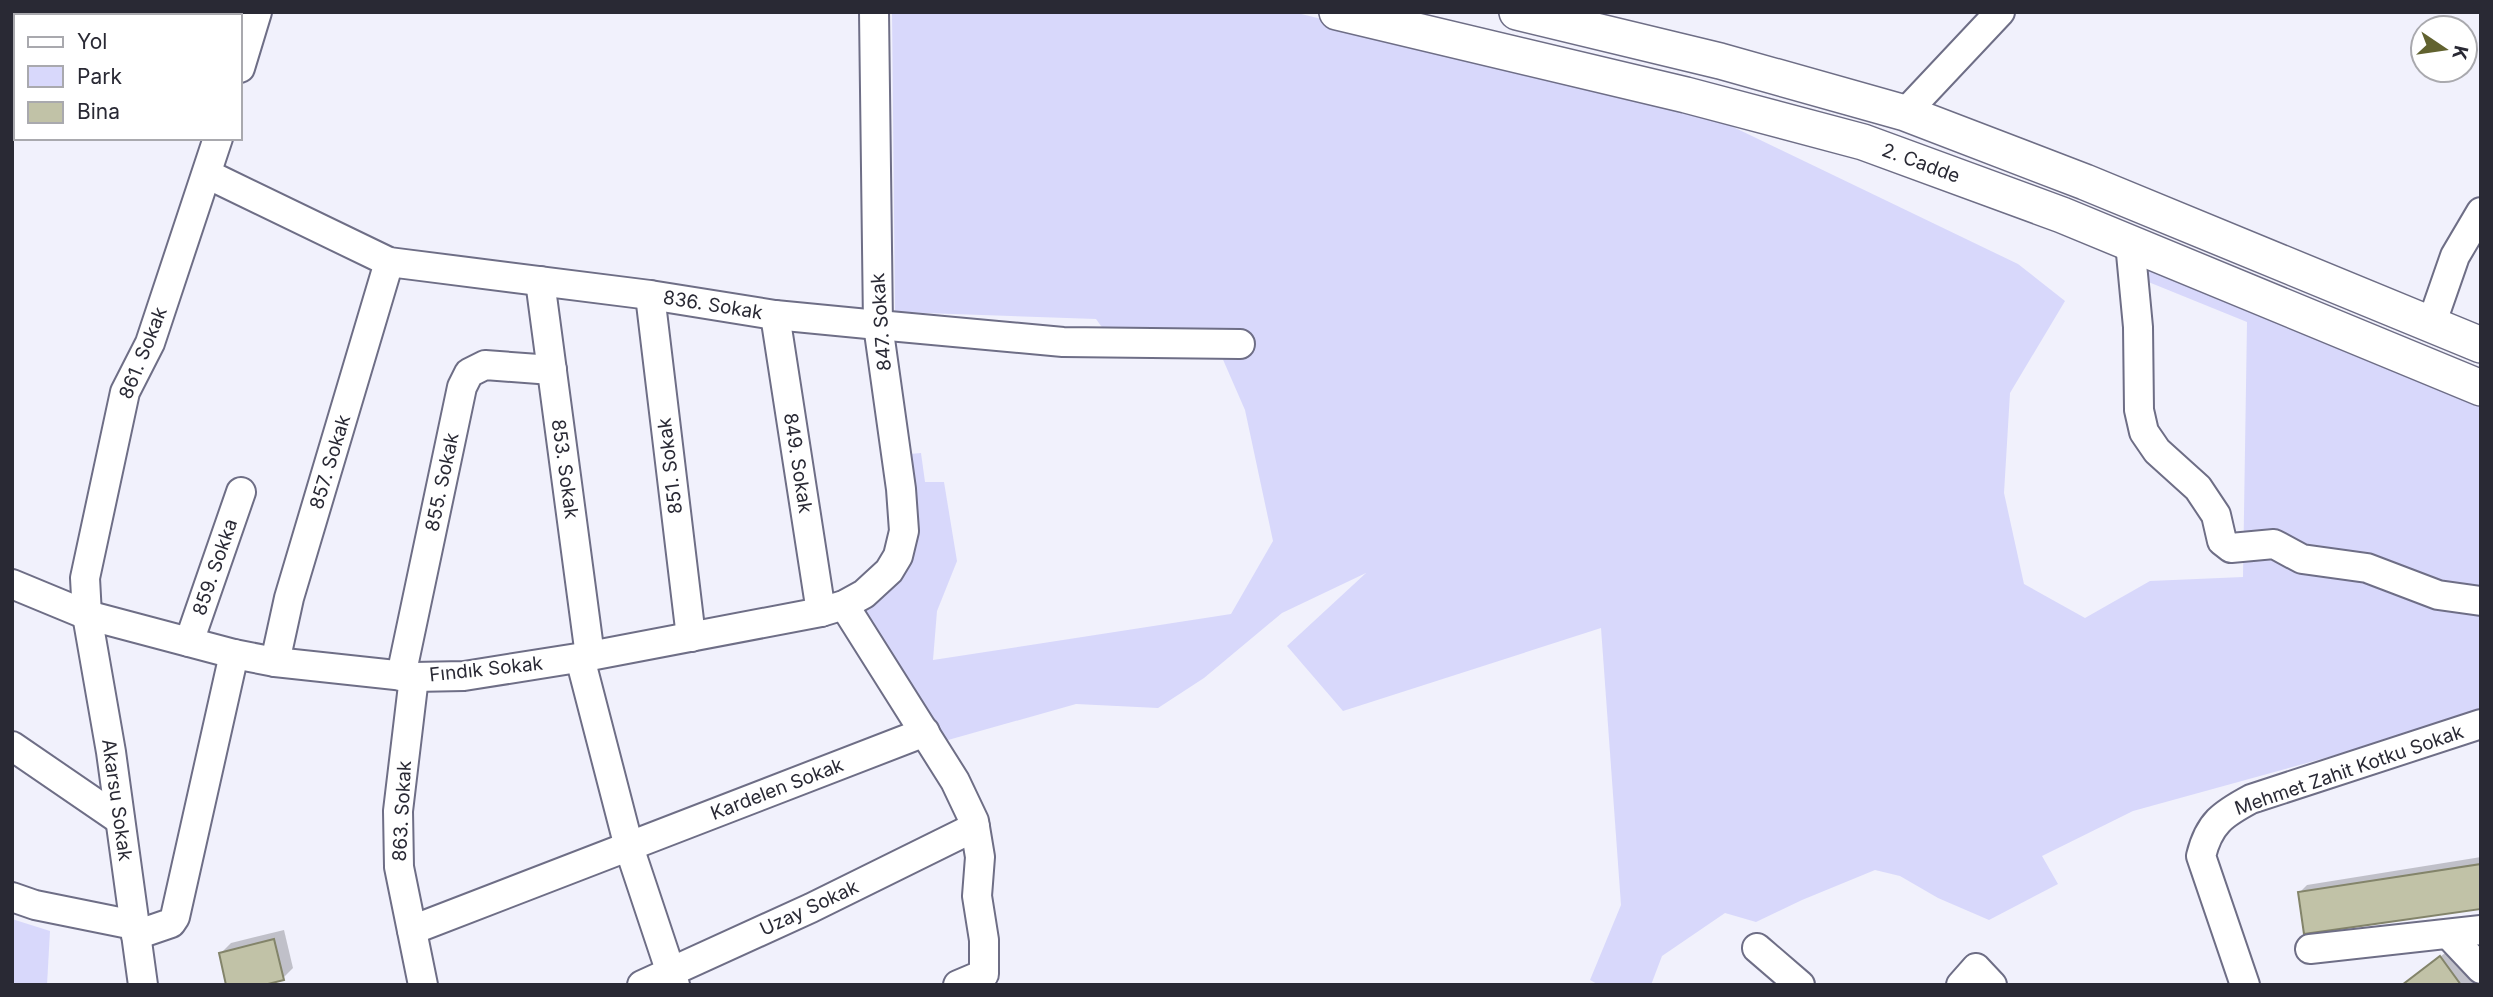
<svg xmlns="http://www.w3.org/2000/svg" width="2493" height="997" font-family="Inter,sans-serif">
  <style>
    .green { fill: #d8d8fb }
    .shadow { fill: #0003 }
    .building { fill: #c1c2a7; stroke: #83846a; stroke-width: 2 }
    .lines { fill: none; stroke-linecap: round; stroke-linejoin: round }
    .minor-casing { stroke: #6e6e86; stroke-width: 32 }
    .major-casing { stroke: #6e6e86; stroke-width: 38 }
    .minor { stroke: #fff; stroke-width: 28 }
    .major { stroke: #fff; stroke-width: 35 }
    .labels { text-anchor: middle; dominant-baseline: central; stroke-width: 5; stroke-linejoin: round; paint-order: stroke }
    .street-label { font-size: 19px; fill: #292934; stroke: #fff }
  </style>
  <rect width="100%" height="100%" fill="#f1f1fc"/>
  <g class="green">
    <polygon points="892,12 1293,12 1702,112 2018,264 2065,301 2010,393 2004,493 2024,584 2085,618 2150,581 2243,577 2247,322 2141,279 2142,264 2481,401 2481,712 2419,732 2133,811 2042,856 2058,884 1989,920 1938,898 1900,876 1875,870 1802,900 1756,922 1725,913 1662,956 1651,985 1599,985 1590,980 1621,905 1601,628 1343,711 1287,646 1366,573 1282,613 1204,678 1158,708 1076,704 941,742 860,615 911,524 910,454 921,453 925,482 944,482 957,561 937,611 933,660 1231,614 1273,541 1245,410 1214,339 1104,330 1096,319 895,312"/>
    <polygon points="12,919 50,931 47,985 12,985"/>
  </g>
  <g class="shadow">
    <polygon points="2481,857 2481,906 2299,893 2307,885"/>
    <polygon points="284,930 293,968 283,978 221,953 231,943"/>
    <polygon points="2449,950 2475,985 2408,985 2415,976"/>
  </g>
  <g class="building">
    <polygon points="2481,864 2481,909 2304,934 2298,892"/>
    <polygon points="274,939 284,980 264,985 226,985 219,953"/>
    <polygon points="2440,956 2461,985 2402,985"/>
  </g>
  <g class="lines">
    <g class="minor-casing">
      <g id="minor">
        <polyline points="240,68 257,12"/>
        <polyline points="1905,113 2000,12"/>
        <polyline points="207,174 389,262 650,295 775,315 878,325 1063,342 1240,344"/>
        <polyline points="2130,243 2138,327 2139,410 2144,432 2157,451 2198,488 2216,515 2222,541 2231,548 2274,544 2302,559 2367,568 2438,595 2481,601"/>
        <polyline points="540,281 590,656"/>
        <polyline points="650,295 691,637"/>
        <polyline points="775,315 821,612"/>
        <polyline points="2431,325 2455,256 2481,212"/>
        <polyline points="12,584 87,615 234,654 275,662 414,677 464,676 590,656 821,612 844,605 864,594 889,571 898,556 904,531 901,489 878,325 874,12"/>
        <polyline points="844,605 955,781 974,821 980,857 977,896 984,940 984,974 958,985"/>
        <polyline points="189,642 241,492"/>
        <polyline points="580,658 629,847 675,985"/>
        <polyline points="275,662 289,598 389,262"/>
        <polyline points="401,676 462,387 469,373 485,365 552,370"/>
        <polyline points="414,677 398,811 399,867 423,985"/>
        <polyline points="12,746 120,820"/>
        <polyline points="12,897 35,905 134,925"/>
        <polyline points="412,930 925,732"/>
        <polyline points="136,935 171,923 175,917 234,654"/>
        <polyline points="2449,935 2481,969"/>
        <polyline points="1757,948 1800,985"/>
        <polyline points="2310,949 2481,930"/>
        <polyline points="143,985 111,752 87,615 85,578 125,392 150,343 218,138"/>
        <polyline points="642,985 811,908 975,827"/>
        <polyline points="1961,985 1976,968 1992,985"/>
        <path d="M 2245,985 L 2201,856 C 2209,823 2223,814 2251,799 L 2481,724"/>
      </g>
    </g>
    <g class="major-casing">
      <g id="major">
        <polyline points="1337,12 1686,95 1863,142 2062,215 2481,388"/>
        <polyline points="1517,12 1720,61 1905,113 2085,182 2481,345"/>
      </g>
    </g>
    <use href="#minor" class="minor"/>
    <use href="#major" class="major"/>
  </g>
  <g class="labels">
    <g class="street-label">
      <text transform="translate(1921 163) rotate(20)">2. Cadde</text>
      <text transform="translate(713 305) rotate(9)">836. Sokak</text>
      <text transform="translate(881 322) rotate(-94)">847. Sokak</text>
      <text transform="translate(143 353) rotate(-68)">861. Sokak</text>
      <text transform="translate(330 462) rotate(-73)">857. Sokak</text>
      <text transform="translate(798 463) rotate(81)">849. Sokak</text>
      <text transform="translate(670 466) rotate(-97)">851. Sokak</text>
      <text transform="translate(565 469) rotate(82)">853. Sokak</text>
      <text transform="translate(442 482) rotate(-78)">855. Sokak</text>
      <text transform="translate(215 567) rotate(-71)">859. Sokka</text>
      <text transform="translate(486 669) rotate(-6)">Fındık Sokak</text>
      <text transform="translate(2349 770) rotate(-19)">Mehmet Zahit Kotku Sokak</text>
      <text transform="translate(777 789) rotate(-21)">Kardelen Sokak</text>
      <text transform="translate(117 800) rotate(82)">Akarsu Sokak</text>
      <text transform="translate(402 811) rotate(-87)">863. Sokak</text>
      <text transform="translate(809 908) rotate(-25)">Uzay Sokak</text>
    </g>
  </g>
  <rect width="2493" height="997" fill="none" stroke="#292934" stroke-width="28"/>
  <rect x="14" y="14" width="228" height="126" fill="#ffffff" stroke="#a9a9ae" stroke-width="2"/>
  <rect x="28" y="37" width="35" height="10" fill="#ffffff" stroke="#a9a9ae" stroke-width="2"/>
  <text x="77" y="49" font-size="21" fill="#292934">Yol</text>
  <rect x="28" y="66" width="35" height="21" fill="#d8d8fb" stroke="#a9a9ae" stroke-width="2"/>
  <text x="77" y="84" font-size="21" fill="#292934">Park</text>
  <rect x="28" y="102" width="35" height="21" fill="#c1c2a7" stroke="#a9a9ae" stroke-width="2"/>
  <text x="77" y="119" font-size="21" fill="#292934">Bina</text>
  <g transform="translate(2444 49) rotate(103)"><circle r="33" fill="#ffffff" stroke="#a9a9ae" stroke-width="2"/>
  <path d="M0-5L12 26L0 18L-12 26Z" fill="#61622f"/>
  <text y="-10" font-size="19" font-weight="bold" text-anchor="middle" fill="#292934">K</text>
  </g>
</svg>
